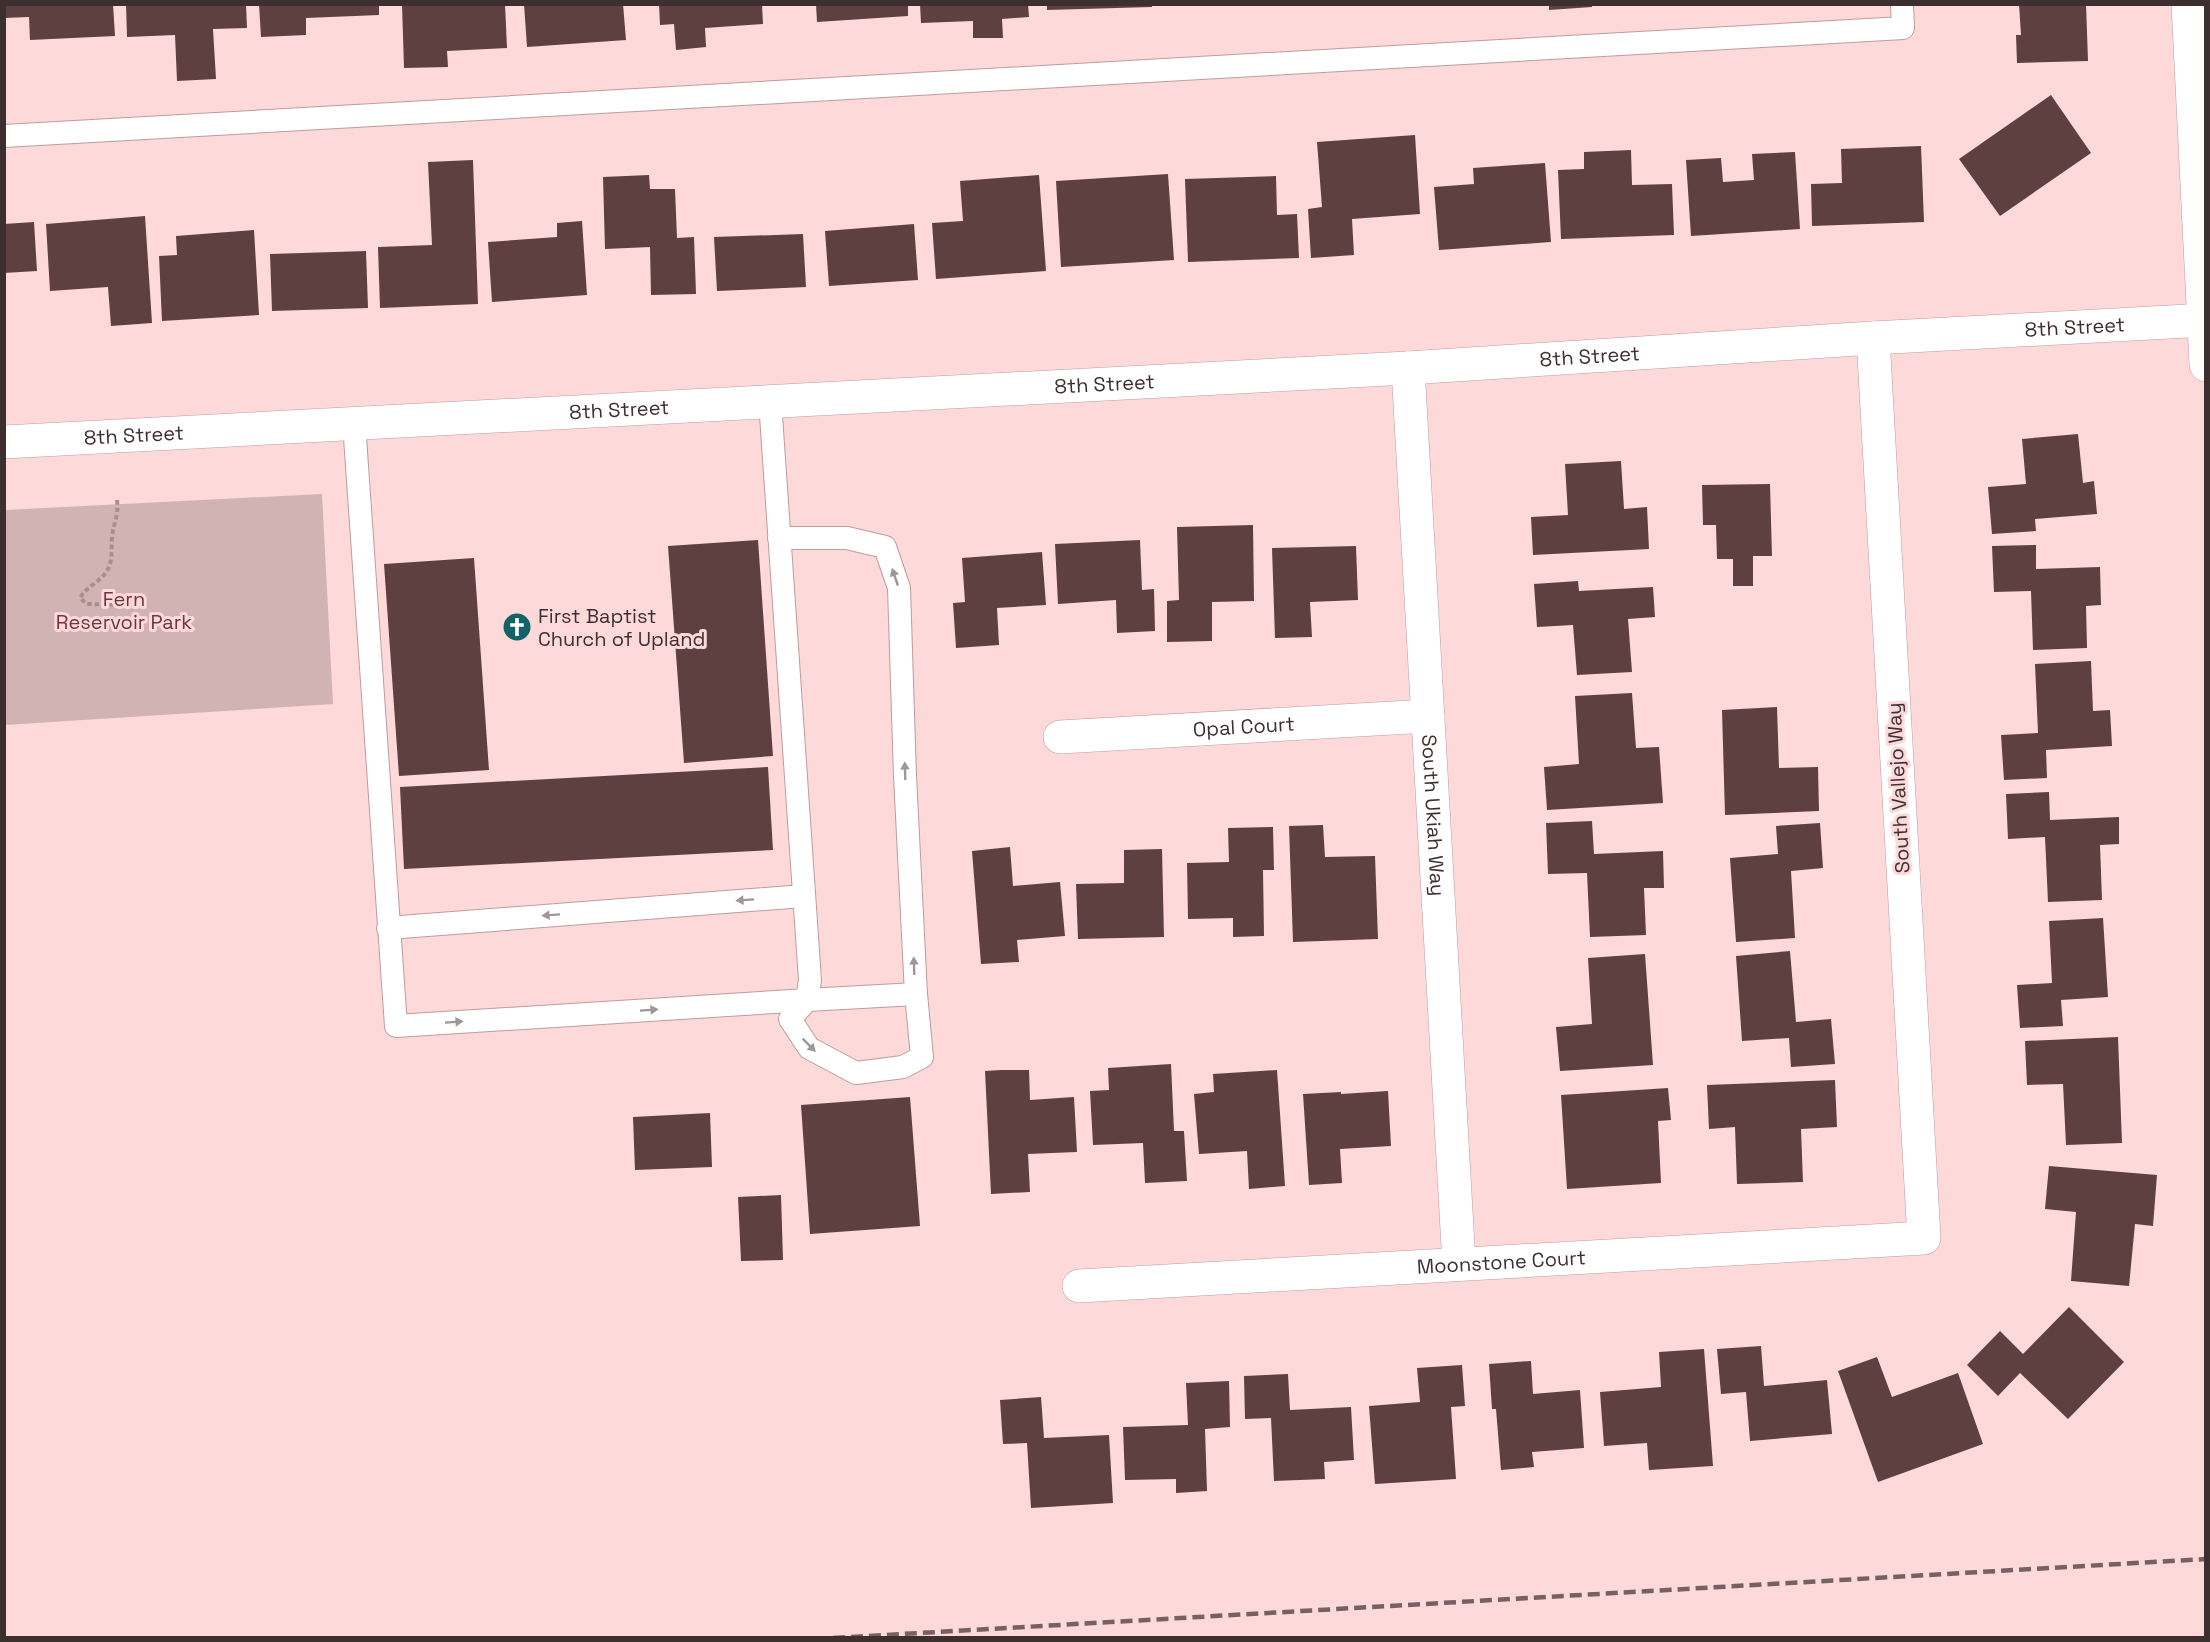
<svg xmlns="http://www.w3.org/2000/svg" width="2210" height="1642" font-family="'Space Grotesk',sans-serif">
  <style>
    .green { fill: #d2b3b3 }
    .building { fill: #5e4041 }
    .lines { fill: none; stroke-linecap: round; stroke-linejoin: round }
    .lane-casing { stroke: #be9c9c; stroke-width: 24 }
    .street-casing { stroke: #be9c9c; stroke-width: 34 }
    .secondary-casing { stroke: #be9c9c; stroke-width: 34 }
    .path { stroke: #a98e8e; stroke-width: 4; stroke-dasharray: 4.5 3; stroke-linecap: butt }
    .lane { stroke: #fff; stroke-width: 22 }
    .street { stroke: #fff; stroke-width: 33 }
    .secondary { stroke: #fff; stroke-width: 33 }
    .rail { stroke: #766162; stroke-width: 4.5; stroke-dasharray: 12 6; stroke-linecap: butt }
    .oneway { fill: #9e9798 }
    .labels { text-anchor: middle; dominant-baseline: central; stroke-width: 6; stroke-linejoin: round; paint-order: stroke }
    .street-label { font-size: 20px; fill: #3d2f30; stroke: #fed9d9 }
    .park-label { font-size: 20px; fill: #6e363a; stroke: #fed9d9 }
    .poi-label { font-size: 20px; fill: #3d2f30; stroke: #fed9d9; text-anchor: start }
  </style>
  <rect width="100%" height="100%" fill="#fed9d9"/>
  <polygon class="green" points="322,494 333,704 5,725 5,510"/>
  <g class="building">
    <polygon points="4,4 113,4 115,36 30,40 29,17 4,18"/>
    <polygon points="126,4 246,4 247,28 213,29 216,79 177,81 175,35 127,37"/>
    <polygon points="259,4 379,4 379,15 306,18 306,35 261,37"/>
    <polygon points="402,4 505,4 507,48 447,51 448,67 404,68"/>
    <polygon points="524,4 623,4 626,40 527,47"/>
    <polygon points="659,4 762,4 763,24 705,28 706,47 676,50 674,24 660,25"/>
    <polygon points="816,4 908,4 908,16 817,22"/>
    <polygon points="920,4 1028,4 1029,17 1002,19 1003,38 973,38 973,21 921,23"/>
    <polygon points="1047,4 1152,4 1152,7 1047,10"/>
    <polygon points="1549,4 1592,4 1592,7 1549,10"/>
    <polygon points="2019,4 2086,4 2088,61 2017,63 2016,35 2021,35"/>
    <polygon points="2051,95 2091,153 2000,216 1959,159"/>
    <polygon points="1415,135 1420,214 1352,219 1354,255 1311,258 1308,209 1322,207 1317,142"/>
    <polygon points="1921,146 1924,222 1812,226 1811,184 1842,183 1841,149"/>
    <polygon points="1631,150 1632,185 1672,184 1674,235 1561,239 1558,170 1584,169 1584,152"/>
    <polygon points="1795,152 1800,229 1691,236 1686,160 1721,158 1723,182 1754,180 1752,154"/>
    <polygon points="473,160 478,304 380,308 378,247 432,245 428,162"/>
    <polygon points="1545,163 1551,242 1439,250 1434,187 1474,184 1473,168"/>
    <polygon points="1168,174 1174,260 1061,267 1056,181"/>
    <polygon points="649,175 650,189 675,189 677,238 694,237 696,294 651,295 650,247 605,249 603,177"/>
    <polygon points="1039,175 1046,271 936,279 932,223 963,221 960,181"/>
    <polygon points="1276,176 1277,215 1297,214 1299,258 1188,262 1185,179"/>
    <polygon points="145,216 152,323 111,326 108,287 50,291 46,224"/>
    <polygon points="582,221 587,295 492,302 488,242 557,237 557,223"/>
    <polygon points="34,222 37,271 4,273 4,224"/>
    <polygon points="914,224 918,280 829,286 825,231"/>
    <polygon points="254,230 259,315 162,321 159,256 177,255 176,236"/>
    <polygon points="803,234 806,287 717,291 714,237"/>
    <polygon points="366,251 368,308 272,311 270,254"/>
    <polygon points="2078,434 2083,483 2094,481 2097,514 2035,519 2036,531 1992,534 1988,487 2026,484 2022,439"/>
    <polygon points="1621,461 1624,509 1647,507 1649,549 1533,555 1531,517 1568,515 1565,464"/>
    <polygon points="1770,484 1772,556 1753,556 1753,586 1733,586 1733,559 1717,559 1716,525 1703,525 1702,485"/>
    <polygon points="1253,525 1254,601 1212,602 1212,641 1167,642 1167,601 1179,600 1177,527"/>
    <polygon points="758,540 773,756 684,763 668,546"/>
    <polygon points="1140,540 1142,590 1154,589 1155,631 1117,633 1116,600 1058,604 1055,544"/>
    <polygon points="2036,545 2036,569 2100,567 2101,605 2086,606 2087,648 2033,650 2031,591 1994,592 1992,546"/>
    <polygon points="1356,546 1358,600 1310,602 1312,637 1275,638 1272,548"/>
    <polygon points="1042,552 1046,605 997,608 999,645 956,648 953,603 965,602 962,558"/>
    <polygon points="474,558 489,770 399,776 384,564"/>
    <polygon points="1578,581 1579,591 1653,587 1655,617 1628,619 1632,672 1577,675 1573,625 1537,627 1534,584"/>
    <polygon points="2091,661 2093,711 2110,710 2112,746 2046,750 2047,778 2004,780 2001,735 2038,733 2035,664"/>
    <polygon points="1632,693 1636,748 1659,747 1663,803 1547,810 1544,767 1579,764 1575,696"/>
    <polygon points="1777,707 1779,768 1818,767 1819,811 1725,815 1722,710"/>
    <polygon points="768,767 773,850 404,869 400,787"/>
    <polygon points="2049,792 2050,820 2119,817 2119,844 2100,845 2102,900 2048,902 2045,837 2008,839 2006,794"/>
    <polygon points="1592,821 1594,854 1663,851 1664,888 1644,888 1646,935 1590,937 1587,873 1548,874 1546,823"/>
    <polygon points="1820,823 1823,868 1791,871 1795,938 1736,942 1730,858 1778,854 1776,826"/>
    <polygon points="1323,825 1325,857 1375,856 1378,939 1293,942 1289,826"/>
    <polygon points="1273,827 1274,870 1263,870 1264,936 1233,937 1233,918 1188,919 1187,863 1229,862 1228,828"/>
    <polygon points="1010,847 1013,886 1060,882 1065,936 1017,940 1019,962 981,964 972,851"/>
    <polygon points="1162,849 1164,937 1078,939 1076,884 1124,883 1124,850"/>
    <polygon points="2103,918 2108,997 2061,1000 2063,1026 2020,1028 2017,985 2052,983 2049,921"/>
    <polygon points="1790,951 1796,1022 1831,1019 1835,1064 1791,1067 1789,1038 1742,1041 1736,956"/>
    <polygon points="1645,954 1653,1065 1560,1071 1556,1027 1592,1024 1588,958"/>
    <polygon points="2118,1037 2122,1143 2066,1145 2063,1084 2027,1085 2025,1041"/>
    <polygon points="1171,1064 1174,1131 1184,1131 1187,1181 1145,1183 1143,1143 1093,1145 1090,1091 1109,1090 1108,1068"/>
    <polygon points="1001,1070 1029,1070 1030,1100 1074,1097 1077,1152 1028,1154 1030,1192 991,1194 985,1071"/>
    <polygon points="1277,1070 1285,1186 1249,1189 1247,1151 1199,1154 1194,1094 1214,1092 1213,1074"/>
    <polygon points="1835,1080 1837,1127 1801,1129 1803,1182 1737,1184 1735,1127 1709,1129 1707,1085"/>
    <polygon points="1668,1088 1671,1120 1658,1121 1661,1183 1567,1189 1561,1095"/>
    <polygon points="1388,1091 1391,1146 1340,1149 1342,1183 1309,1185 1303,1094 1341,1092 1341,1094"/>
    <polygon points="910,1097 920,1226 810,1234 801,1105"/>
    <polygon points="710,1113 712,1167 635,1170 633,1117"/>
    <polygon points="2049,1166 2157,1175 2153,1226 2135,1224 2129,1286 2071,1281 2076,1212 2045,1209"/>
    <polygon points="781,1195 783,1260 741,1261 738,1197"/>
    <polygon points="2069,1307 2124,1362 2068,1419 2020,1373 1998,1396 1967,1365 2000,1331 2023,1354"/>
    <polygon points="1761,1346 1764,1386 1827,1380 1832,1434 1750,1441 1746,1392 1721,1394 1717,1349"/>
    <polygon points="1704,1349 1713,1466 1649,1470 1647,1443 1604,1446 1600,1392 1661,1387 1659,1352"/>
    <polygon points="1877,1357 1892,1397 1958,1373 1983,1444 1878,1482 1838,1371"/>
    <polygon points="1531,1361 1533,1394 1580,1390 1584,1448 1532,1452 1534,1467 1501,1470 1496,1409 1492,1409 1489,1364"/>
    <polygon points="1462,1365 1465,1406 1451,1407 1456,1479 1375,1484 1369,1406 1420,1402 1417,1368"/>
    <polygon points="1288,1374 1290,1410 1351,1407 1354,1460 1324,1462 1325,1479 1274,1481 1271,1418 1245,1419 1244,1376"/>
    <polygon points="1229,1381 1230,1427 1205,1429 1207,1491 1176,1493 1176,1479 1125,1480 1123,1427 1188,1425 1186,1383"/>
    <polygon points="1041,1397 1044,1438 1109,1435 1113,1503 1031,1508 1027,1443 1003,1444 1000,1400"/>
  </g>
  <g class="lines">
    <g class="lane-casing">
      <g id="lane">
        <polyline points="4,136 1903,28 1902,4"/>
        <polyline points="770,401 810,980 807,1000 790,1019 809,1048 856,1073 903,1067 922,1057 916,994 905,776 899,588 885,547 847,538 779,538"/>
        <polyline points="354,423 396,1026 807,1000 916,994"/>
        <polyline points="388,928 804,896"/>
      </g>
    </g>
    <g class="street-casing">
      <g id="street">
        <path id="s1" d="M 1408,368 L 1459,1264"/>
        <path id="s2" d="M 1060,737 L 1428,716"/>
        <path id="s3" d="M 1079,1286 L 1924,1238 L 1873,338"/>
      </g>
    </g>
    <g class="secondary-casing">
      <g id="secondary">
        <polyline points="2188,4 2206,365"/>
        <path id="s4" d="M 4,442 L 1408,368 L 1873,338 L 2206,320"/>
      </g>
    </g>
    <path class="path" d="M 117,500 C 119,516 113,524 112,538 C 111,550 113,561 107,571 C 100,582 86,587 80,598 L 87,604 L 127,605"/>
    <use href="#lane" class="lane"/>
    <use href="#street" class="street"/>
    <use href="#secondary" class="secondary"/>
    <polyline class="rail" points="833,1638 2206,1559"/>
  </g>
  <defs><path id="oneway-solid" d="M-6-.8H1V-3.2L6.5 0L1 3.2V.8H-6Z" transform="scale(1.5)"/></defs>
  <g class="oneway">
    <use href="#oneway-solid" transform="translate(895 577) rotate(-109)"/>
    <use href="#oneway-solid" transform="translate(905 771) rotate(-92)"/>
    <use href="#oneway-solid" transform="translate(745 900) rotate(176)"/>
    <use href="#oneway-solid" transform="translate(551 915) rotate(176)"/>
    <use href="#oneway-solid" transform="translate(914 966) rotate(-92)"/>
    <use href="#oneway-solid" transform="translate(649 1010) rotate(-4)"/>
    <use href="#oneway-solid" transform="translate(454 1022) rotate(-4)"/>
    <use href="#oneway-solid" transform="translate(809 1045) rotate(45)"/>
  </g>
  <defs>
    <g id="church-disc" transform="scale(1.5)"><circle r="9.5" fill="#126268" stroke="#fed9d9"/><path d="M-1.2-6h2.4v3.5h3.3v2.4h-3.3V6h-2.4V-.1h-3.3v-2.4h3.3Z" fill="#fff"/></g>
  </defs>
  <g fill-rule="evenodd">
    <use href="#church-disc" x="517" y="627"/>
  </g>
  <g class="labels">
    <g class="street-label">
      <text stroke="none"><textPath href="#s4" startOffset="2074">8th Street</textPath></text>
      <text stroke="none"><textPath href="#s4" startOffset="1588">8th Street</textPath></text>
      <text stroke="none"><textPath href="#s4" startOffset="1102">8th Street</textPath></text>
      <text stroke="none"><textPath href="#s4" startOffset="616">8th Street</textPath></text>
      <text stroke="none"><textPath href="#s4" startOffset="130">8th Street</textPath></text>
      <text stroke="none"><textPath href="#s2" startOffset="184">Opal Court</textPath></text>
      <text transform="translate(1898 788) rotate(-93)">South Vallejo Way</text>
      <text stroke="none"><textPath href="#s1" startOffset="448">South Ukiah Way</textPath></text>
      <text stroke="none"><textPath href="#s3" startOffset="423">Moonstone Court</textPath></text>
    </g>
    <g class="park-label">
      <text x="124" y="599">Fern<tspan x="124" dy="23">Reservoir Park</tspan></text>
    </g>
    <g class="poi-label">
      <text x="538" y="616">First Baptist<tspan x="538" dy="23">Church of Upland</tspan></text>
    </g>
  </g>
  <rect width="2210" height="1642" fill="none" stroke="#3d2f30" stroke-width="12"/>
</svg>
